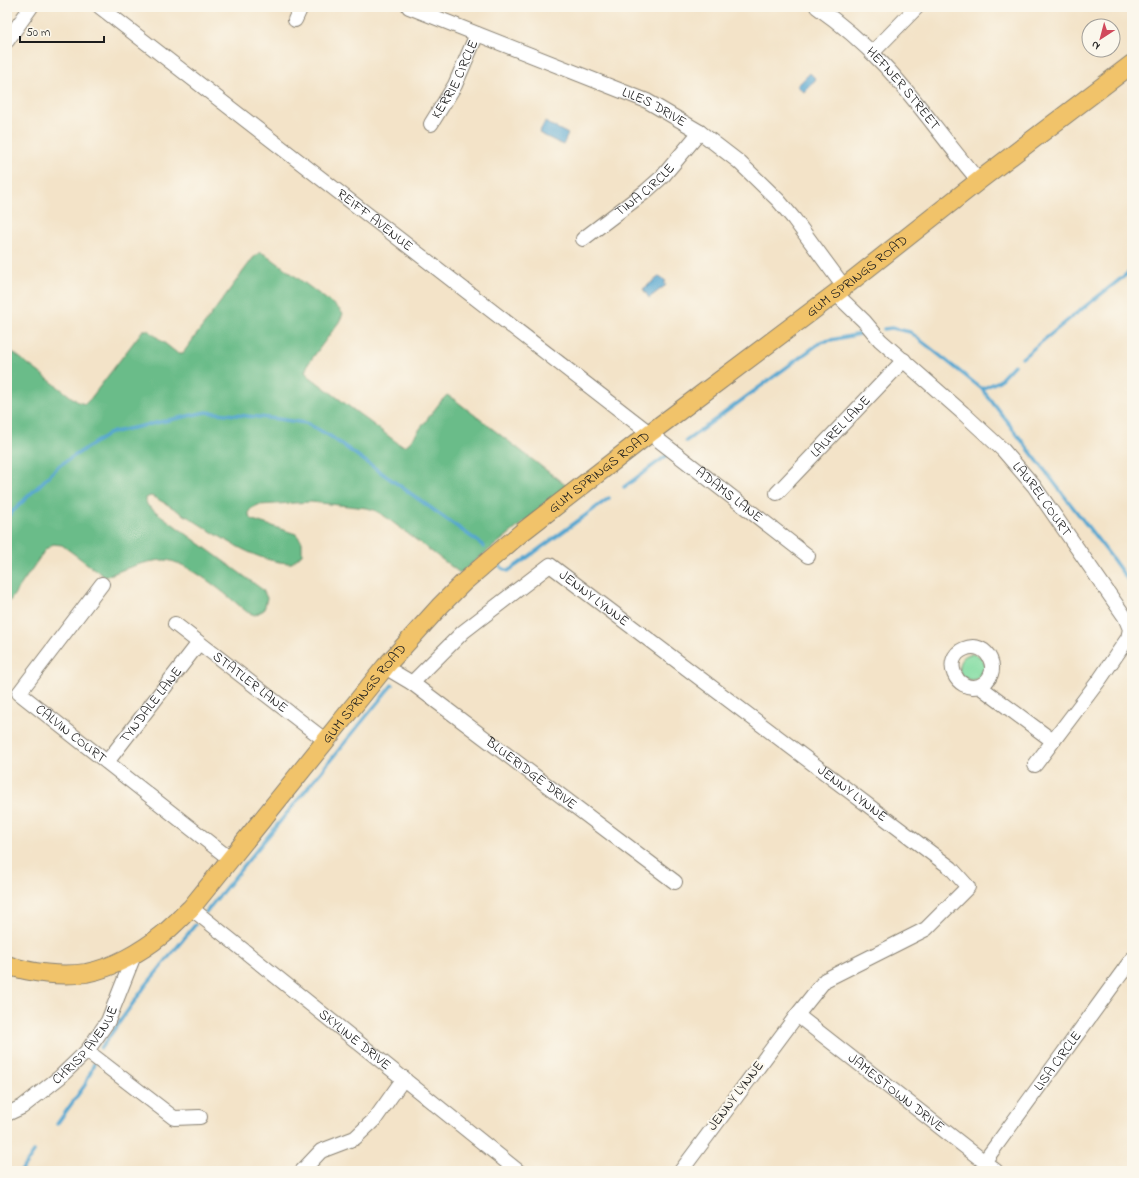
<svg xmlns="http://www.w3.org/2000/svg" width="1139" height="1178" font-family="'Indie Flower',sans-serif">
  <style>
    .green { fill: #83dda3; stroke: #507c60 }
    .forest { fill: #6abc89; stroke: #436c52 }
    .water { fill: #55a6d0; stroke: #386176 }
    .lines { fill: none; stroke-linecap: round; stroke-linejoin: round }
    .stream { stroke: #55a6d0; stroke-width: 3.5 }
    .minor-casing { stroke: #888072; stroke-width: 16 }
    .major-casing { stroke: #888072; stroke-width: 20 }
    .minor { stroke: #fff; stroke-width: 14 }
    .major { stroke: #f1c36a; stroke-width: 18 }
    .labels { text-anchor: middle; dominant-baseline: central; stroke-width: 4; stroke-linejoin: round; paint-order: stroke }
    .street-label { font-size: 14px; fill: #1c1c1c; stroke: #fbf7ec }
  </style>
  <rect width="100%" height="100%" fill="#fbf7ec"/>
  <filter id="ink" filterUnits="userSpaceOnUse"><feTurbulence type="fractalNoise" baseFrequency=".025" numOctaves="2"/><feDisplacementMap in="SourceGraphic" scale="8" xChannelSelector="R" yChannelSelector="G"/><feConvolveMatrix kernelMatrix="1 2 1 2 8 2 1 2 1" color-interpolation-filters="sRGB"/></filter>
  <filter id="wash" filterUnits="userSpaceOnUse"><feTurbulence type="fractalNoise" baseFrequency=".012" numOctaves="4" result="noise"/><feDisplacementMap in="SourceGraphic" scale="16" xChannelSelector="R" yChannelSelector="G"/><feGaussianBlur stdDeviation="0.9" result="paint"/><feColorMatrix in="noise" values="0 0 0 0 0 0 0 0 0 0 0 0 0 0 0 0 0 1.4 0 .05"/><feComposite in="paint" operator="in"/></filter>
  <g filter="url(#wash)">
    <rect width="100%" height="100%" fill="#f3e3c8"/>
    <circle class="green" cx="972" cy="667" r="13"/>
    <path class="forest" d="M 260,252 L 268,256 L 338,308 L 343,314 L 339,322 L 308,364 L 305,372 L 310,377 L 399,444 L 405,446 L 410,442 L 441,401 L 447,395 L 455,400 L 568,487 L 460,573 L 383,515 L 374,510 L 367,508 L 311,502 L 258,505 L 252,508 L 249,511 L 249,516 L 253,520 L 296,534 L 302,542 L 302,554 L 292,563 C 261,563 233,544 207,529 C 190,518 172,507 154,497 L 150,496 L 146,498 L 146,502 L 148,506 L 263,590 L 267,598 L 264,610 L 255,615 L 247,612 C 229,597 187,560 164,560 C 143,561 124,569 105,577 L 62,545 L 53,544 L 45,550 L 7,605 L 7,348 L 78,402 L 85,404 L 91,398 L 143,330 L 148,330 L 177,353 L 183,353 L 253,258 Z"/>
    <g class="water">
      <polygon points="810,73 816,79 804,92 797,86"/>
      <polygon points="545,122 568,134 563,145 539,133"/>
      <polygon points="660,276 661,279 663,278 666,282 664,283 666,285 649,298 643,289"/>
    </g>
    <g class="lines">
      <g class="stream">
        <polyline points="884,329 892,328 910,332 982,389 1112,558 1132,586"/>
        <polyline points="1022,358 1073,316 1132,270"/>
        <polyline points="982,389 999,381 1014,365"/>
        <polyline points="686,441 821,342 860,334"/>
        <polyline points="624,487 670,453"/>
        <polyline points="7,517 60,465 110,433 206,412 278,419 306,423 330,436 480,543 484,547"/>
        <polyline points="497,562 502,568 508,571 524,560 609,498"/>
        <polyline points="206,912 392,685"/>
        <polyline points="101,1048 146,985 195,925"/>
        <polyline points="57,1124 85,1085 94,1064"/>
        <polyline points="21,1171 34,1152"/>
      </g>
    </g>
  </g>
  <g filter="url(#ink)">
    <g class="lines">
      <g class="minor-casing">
        <g id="minor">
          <path id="s1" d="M 100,7 L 808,556"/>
          <path id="s2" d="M 409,7 L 647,101 L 700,132 L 739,162 L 778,200 L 794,219 L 844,287"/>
          <path id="s3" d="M 817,7 C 840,23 864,44 884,65 C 918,101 946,143 979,181"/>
          <polyline points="295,20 301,7"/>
          <polyline points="7,41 31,7"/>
          <polyline points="872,53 917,7"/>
          <path id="s4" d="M 431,124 L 455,85 L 477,34"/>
          <path id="s5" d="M 583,239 L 645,192 L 663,176 L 700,132"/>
          <path id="s6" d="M 835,293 L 864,321 L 880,340 L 963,413 L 1003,450 L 1034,486 L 1125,617 L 1130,629 L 1128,638 L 1100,679 L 1035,765"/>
          <path id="s7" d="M 777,493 L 904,360"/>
          <path id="s8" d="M 102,584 L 19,693 L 230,859"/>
          <path id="s9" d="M 175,624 L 326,741"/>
          <path id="s10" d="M 385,667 L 412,683 L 675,882"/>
          <path id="s11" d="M 412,683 L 463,632 L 550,565 L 951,868 L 968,887 L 926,929 L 825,980 L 797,1015 L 681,1171"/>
          <path d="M 979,686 C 956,693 941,659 964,649 C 988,638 1005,675 979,686 L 1053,741"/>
          <path id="s12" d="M 107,762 L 195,648"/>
          <path id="s13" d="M 191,908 L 518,1171"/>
          <path id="s14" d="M 797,1015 L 996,1171"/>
          <polyline points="87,1051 174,1118 200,1117"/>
          <path id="s15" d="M 7,1114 L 22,1107 L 60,1077 L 87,1051 L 108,1021 L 135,953"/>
          <path id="s16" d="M 984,1162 L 1132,959"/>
          <polyline points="302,1171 321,1151 355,1138 375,1119 404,1078"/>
        </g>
      </g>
      <g class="major-casing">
        <g id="major">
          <path id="s17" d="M 7,965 C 31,973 61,977 86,973 C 113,968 141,952 162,935 C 172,927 181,917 191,908 L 385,667 L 441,605 L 464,582 L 521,533 L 650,433 L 844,287 L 981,179 L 1132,64"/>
        </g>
      </g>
      <use href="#minor" class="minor"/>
      <use href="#major" class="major"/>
    </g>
  </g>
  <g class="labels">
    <g class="street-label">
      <text stroke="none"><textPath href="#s4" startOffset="51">KERRIE CIRCLE</textPath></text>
      <text stroke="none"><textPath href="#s3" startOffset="119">HEFNER STREET</textPath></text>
      <text stroke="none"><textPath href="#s2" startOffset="265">LILES DRIVE</textPath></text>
      <text stroke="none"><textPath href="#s5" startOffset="79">TINA CIRCLE</textPath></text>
      <text stroke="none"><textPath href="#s1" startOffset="348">REIFF AVENUE</textPath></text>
      <text stroke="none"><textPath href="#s17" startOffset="1129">GUM SPRINGS ROAD</textPath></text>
      <text stroke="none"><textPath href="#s7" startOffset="92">LAUREL LANE</textPath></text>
      <text stroke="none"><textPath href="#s17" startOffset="805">GUM SPRINGS ROAD</textPath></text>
      <text stroke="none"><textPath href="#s1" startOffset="796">ADAMS LANE</textPath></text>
      <text stroke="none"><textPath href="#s6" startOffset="293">LAUREL COURT</textPath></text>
      <text stroke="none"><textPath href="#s11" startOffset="237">JENNY LYNNE</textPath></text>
      <text stroke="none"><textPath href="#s9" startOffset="95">STATLER LANE</textPath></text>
      <text stroke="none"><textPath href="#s17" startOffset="481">GUM SPRINGS ROAD</textPath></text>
      <text stroke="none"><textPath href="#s12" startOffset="72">TYNDALE LANE</textPath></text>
      <text stroke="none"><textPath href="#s8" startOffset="203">CALVIN COURT</textPath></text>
      <text stroke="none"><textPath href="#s10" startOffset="181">BLUERIDGE DRIVE</textPath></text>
      <text stroke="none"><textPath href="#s11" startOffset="561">JENNY LYNNE</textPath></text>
      <text stroke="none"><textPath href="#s13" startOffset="210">SKYLINE DRIVE</textPath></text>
      <text stroke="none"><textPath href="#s15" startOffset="106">CHRISP AVENUE</textPath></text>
      <text stroke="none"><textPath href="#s16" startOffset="125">LISA CIRCLE</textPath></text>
      <text stroke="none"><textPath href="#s14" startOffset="126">JAMESTOWN DRIVE</textPath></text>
      <text transform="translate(736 1096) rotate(-53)">JENNY LYNNE</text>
    </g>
  </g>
  <rect width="1139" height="1178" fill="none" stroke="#fbf7ec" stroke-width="24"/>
  <g transform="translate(1101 38) rotate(216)"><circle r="19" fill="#fbf7ec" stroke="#a29f99"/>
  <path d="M0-3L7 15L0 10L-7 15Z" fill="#d1495b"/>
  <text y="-6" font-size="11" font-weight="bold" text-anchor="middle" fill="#1c1c1c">N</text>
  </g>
  <path d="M20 36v6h84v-6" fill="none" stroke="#1c1c1c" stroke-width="2"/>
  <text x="26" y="36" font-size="12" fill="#1c1c1c" stroke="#fbf7ec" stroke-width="3" paint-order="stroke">50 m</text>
</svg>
